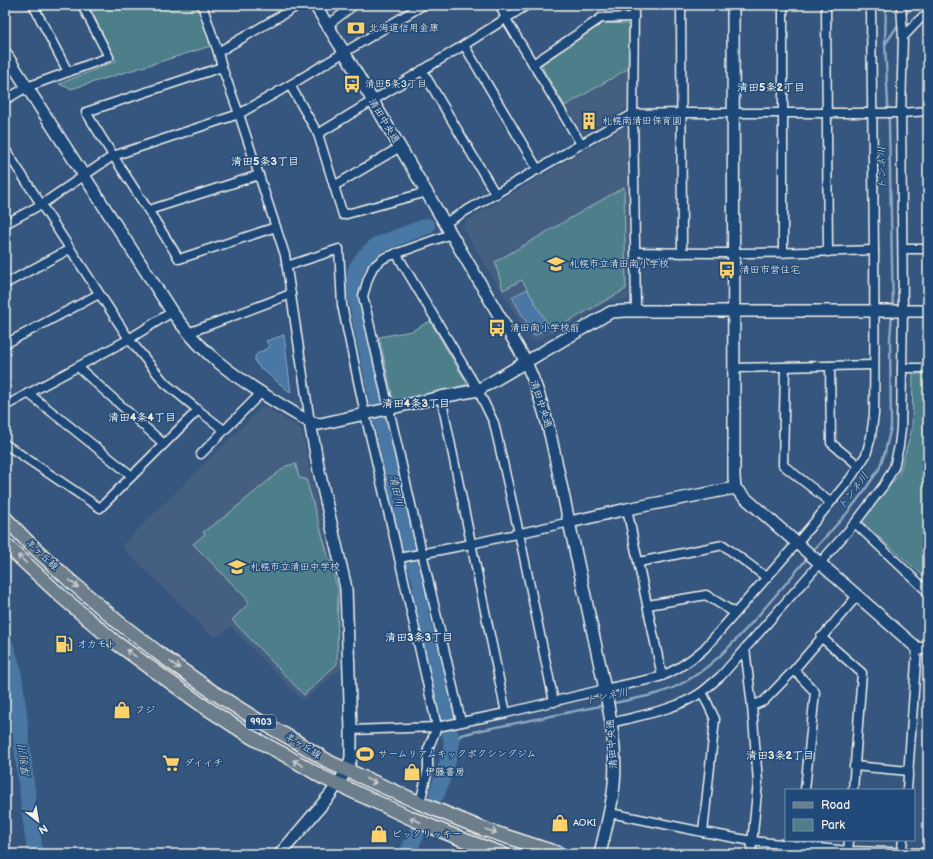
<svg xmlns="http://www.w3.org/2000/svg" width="933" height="859" font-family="'Balsamiq Sans','Klee One',sans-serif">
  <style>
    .built { fill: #455f81 }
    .green { fill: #4d7f8b; stroke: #a0b8ba }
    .water { fill: #4978a5; stroke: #8da8c0 }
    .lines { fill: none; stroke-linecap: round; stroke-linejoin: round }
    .stream { stroke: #8da8c0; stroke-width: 2.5 }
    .river { stroke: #4978a5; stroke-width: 16 }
    .street-casing { stroke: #f4f1e8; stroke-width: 11 }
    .secondary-casing { stroke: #f4f1e8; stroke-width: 14 }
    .primary-casing { stroke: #f4f1e8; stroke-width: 16 }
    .street { stroke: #1f4a7a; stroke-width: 8 }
    .secondary { stroke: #1f4a7a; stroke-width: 11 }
    .primary { stroke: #6c7d8b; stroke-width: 13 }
    .oneway { stroke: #cbcecc }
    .labels { text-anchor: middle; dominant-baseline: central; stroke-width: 3; stroke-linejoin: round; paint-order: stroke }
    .shield { fill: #1f4a7a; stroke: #b4bfc7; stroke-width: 1 }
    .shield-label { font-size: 9px; font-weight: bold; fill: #f4f1e8 }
    .poi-label { font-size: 10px; fill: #f4f1e8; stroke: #1f4a7a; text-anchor: start }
    .street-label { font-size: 10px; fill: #f4f1e8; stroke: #1f4a7a }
    .neighbourhood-label { font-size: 11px; font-weight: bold; fill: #f4f1e8; stroke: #1f4a7a }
    .water-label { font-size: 11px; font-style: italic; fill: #dadfde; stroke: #1f4a7a }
  </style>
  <rect width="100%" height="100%" fill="#35567e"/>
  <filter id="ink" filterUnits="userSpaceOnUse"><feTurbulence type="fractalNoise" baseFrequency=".025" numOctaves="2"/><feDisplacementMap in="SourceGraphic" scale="8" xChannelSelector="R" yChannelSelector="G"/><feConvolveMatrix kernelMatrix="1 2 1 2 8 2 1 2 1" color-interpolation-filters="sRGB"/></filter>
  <g filter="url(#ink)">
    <g class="built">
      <polygon points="629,68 627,106 626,109 584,133 582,133 565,106"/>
      <polygon points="623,128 629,131 628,299 626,300 609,301 571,324 561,327 536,341 530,339 463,228 466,221"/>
      <polygon points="263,406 301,429 314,490 338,588 341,669 303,701 231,627 214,638 121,546"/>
    </g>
    <g class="green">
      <polygon points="95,5 197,5 211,46 71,89 59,84 116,61 90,8"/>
      <polygon points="603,23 627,24 629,26 629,68 565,106 544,71 542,64"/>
      <polygon points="624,187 626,289 551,331 522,280 503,290 495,262"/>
      <polygon points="430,321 466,382 466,385 403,400 393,399 379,337 412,331"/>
      <polygon points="913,374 928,374 928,580 864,524 863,520 899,474 912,429"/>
      <polygon points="296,464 299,478 306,479 338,590 337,664 304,695 232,620 249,603 246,598 193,544 205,534 203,532 227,515 286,466"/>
    </g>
    <g class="water">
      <polygon points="527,289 549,327 534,336 512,297"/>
      <polygon points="284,335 291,393 257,365 255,361 255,356 258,353 270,347 266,341"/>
    </g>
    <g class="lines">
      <g class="stream">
        <polyline points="886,5 885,43 889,125 893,309"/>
        <polyline points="904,17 909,10 917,5"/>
        <polyline points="886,43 900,22"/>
        <polyline points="811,553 848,512 862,494 879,469 885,452 891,427 890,339 892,314"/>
        <path d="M 610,704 C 632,699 657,696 677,686 C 710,670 733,643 757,617 C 774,597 792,577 808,557"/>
        <polyline points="452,743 461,735 477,731 605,705"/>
      </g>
      <g class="river">
        <polyline points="427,226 377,245 364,257 356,269 353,284 405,534 421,583 420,611 446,713 452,743 447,764 437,794"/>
        <polyline points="5,644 13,669 19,714 24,765 35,854"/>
        <polyline points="407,854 416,834"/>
      </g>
      <g class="street-casing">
        <g id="street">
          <polyline points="33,5 68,72"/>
          <polyline points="202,5 218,52 222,67 239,114 285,255 310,422"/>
          <polyline points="500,5 506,19 581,144"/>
          <polyline points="634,5 633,114 636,311"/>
          <polyline points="681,5 682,253"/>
          <polyline points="783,5 783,253"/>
          <polyline points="826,5 828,252"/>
          <polyline points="328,25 354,5"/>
          <polyline points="903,37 919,20 928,14"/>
          <polyline points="464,45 538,170"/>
          <polyline points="218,52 299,5"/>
          <polyline points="533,64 601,18 634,17"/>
          <path d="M 222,67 L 86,112 C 116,162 149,210 179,259 L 276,227"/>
          <polyline points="422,70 496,195"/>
          <polyline points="290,85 318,134 343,215 427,192"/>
          <polyline points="5,100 27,87 109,57 82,5"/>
          <polyline points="318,134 464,45 527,5"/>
          <polyline points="5,149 129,339 165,383 198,410 224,430"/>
          <polyline points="334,186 400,147"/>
          <polyline points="149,210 259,175"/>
          <polyline points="445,223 633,114 681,113 901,113 928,111"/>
          <polyline points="5,224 42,204 113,156 239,114 290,85 423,5"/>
          <polyline points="451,234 384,258 373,267 368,279 363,296 461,722"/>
          <polyline points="903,249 928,249"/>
          <path d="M 635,252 C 715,254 795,253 874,250"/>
          <polyline points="396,253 478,390 494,423 519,533 554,702"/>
          <polyline points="287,266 339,249 342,305 365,414 399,558 437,727 428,749 428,769 420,803"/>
          <polyline points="5,284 70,249"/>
          <polyline points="188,333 291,294"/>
          <polyline points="5,344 99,294"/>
          <polyline points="830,366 831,443 859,466"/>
          <polyline points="78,367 164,444"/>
          <polyline points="785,367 783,465 830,502"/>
          <polyline points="734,368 874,365"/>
          <polyline points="902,368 928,368"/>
          <polyline points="28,393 132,476"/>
          <polyline points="441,397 506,713"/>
          <polyline points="5,406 129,339 172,312"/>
          <polyline points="5,444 100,508 198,410"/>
          <polyline points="201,454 262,392"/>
          <polyline points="627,509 662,676"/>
          <polyline points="855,523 928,592"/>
          <polyline points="399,558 471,544 570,522"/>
          <polyline points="639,562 723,545 766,577"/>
          <polyline points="648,605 706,595 735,613"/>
          <polyline points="821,637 862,673 853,790"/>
          <polyline points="745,648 752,706 758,782 751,854"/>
          <polyline points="794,670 815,692 805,790"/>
          <polyline points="702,692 715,719 703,832"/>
          <polyline points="752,706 764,701 794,670 857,596"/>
          <path d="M 611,723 C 641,715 676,710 702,692 C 708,687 715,681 721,676 L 855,523 L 884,485 L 894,467 L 899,446 L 901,428 L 903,311 L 901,113 L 903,37 L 901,5"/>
          <path d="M 351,730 L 437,727 L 506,713 L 605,689 L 656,678 C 675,672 689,662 704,649 L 797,543 L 850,479 L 866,455 L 871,437 L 874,414 C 876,277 872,141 871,5"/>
          <polyline points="854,766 909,771"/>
          <polyline points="907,790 917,648"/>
          <polyline points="610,813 703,832 752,841 848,851 928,853"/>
          <polyline points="848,851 849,840"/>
          <polyline points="901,854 903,840"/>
        </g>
      </g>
      <g class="secondary-casing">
        <g id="secondary">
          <path d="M 315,5 L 344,52 L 520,351 C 535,378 544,409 551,438 L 605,689 C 611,720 617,752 614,784 C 612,808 605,831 600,854"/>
          <polyline points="733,5 734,413 734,478 735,488 743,496 917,648 928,649"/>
          <path d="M 5,53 L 172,312 C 184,328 196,343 211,356 C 237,379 271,399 301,417 L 310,422 L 320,424 L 441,397 L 478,390 L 611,312 L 625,311 L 928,311"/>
          <polyline points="570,522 627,509 735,488"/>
          <polyline points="280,854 330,795 347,770 351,758 351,730 346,588 319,471 310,422"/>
        </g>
      </g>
      <g class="primary-casing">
        <g id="primary">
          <polyline points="5,518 28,542 68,579 118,622 165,658 213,692 254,718 292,739 331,763 420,803 483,829 560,854"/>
          <polyline points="5,544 61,596 115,642 202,705 253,738 287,756 322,777 413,819 464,840 503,854"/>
        </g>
      </g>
      <use href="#street" class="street"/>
      <use href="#secondary" class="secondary"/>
      <use href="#primary" class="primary"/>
    </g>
    <defs><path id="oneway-shaft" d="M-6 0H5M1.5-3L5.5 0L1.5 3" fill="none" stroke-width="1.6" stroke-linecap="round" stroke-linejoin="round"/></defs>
    <g class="oneway">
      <use href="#oneway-shaft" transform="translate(22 559) rotate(-137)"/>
      <use href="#oneway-shaft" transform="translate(74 584) rotate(40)"/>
      <use href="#oneway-shaft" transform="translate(131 653) rotate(-144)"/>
      <use href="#oneway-shaft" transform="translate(175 665) rotate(35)"/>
      <use href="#oneway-shaft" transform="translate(298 763) rotate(-150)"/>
      <use href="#oneway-shaft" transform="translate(371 781) rotate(25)"/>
      <use href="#oneway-shaft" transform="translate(415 820) rotate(-157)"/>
      <use href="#oneway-shaft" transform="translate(491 831) rotate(18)"/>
    </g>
  </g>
  <defs>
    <g id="bank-bare" transform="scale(1.38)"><path d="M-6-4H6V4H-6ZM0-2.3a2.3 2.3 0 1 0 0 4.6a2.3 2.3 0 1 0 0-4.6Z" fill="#ffd166" stroke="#1f4a7a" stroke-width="2.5" paint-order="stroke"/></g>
    <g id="bus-bare" transform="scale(1.38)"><path d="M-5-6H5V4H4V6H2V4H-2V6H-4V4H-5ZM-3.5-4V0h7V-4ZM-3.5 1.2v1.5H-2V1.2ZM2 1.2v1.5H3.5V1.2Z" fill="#ffd166" stroke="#1f4a7a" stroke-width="2.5" paint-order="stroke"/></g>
    <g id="building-bare" transform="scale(1.38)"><path d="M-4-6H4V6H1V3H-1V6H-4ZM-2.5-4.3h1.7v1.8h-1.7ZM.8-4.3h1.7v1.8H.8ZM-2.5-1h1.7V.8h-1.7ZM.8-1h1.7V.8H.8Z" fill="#ffd166" stroke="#1f4a7a" stroke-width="2.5" paint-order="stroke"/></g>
    <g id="school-bare" transform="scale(1.38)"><path d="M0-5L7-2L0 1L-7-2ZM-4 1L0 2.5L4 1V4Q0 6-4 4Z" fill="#ffd166" stroke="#1f4a7a" stroke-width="2.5" paint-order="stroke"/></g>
    <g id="fuel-bare" transform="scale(1.38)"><path d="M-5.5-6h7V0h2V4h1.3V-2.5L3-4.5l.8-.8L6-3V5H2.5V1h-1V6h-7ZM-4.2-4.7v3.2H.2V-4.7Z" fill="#ffd166" stroke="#1f4a7a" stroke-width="2.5" paint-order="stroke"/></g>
    <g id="shop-bare" transform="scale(1.38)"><path d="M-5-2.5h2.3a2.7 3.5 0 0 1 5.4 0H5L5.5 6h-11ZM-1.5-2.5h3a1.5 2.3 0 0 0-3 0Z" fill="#ffd166" stroke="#1f4a7a" stroke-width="2.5" paint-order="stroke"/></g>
    <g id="stadium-bare" transform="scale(1.38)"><path d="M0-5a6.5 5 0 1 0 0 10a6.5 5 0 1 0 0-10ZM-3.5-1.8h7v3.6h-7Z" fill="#ffd166" stroke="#1f4a7a" stroke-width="2.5" paint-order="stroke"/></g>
    <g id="supermarket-bare" transform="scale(1.38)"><path d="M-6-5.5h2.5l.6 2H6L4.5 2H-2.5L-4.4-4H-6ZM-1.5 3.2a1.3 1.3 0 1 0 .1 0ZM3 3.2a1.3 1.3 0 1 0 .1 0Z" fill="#ffd166" stroke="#1f4a7a" stroke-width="2.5" paint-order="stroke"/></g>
  </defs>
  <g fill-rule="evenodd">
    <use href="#bank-bare" x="356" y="28"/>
    <use href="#bus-bare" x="352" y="84"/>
    <use href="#building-bare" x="589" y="121"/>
    <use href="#school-bare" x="556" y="264"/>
    <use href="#bus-bare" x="727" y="270"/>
    <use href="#bus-bare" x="497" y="328"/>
    <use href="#school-bare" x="237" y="567"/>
    <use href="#fuel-bare" x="64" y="644"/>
    <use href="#shop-bare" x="122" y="710"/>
    <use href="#stadium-bare" x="365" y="754"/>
    <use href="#supermarket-bare" x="171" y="763"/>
    <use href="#shop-bare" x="412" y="772"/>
    <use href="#shop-bare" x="560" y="823"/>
    <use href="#shop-bare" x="379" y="834"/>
  </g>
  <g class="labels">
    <rect class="shield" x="246" y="715" width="30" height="14" rx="3"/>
    <g class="shield-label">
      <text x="261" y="722">9903</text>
    </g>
    <g class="poi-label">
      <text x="369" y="28">北海道信用金庫</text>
      <text x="365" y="84">清田5条3丁目</text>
      <text x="602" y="121">札幌南清田保育園</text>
      <text x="569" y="264">札幌市立清田南小学校</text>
      <text x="740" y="270">清田市営住宅</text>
      <text x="510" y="328">清田南小学校前</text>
      <text x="250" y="567">札幌市立清田中学校</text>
      <text x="77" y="644">オカモト</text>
      <text x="135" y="710">フジ</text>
      <text x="378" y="754">サームリアムキックボクシングジム</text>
      <text x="184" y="763">ダイイチ</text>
      <text x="425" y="772">伊藤書房</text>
      <text x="573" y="823">AOKI</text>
      <text x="392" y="834">ビックリッキー</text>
    </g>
    <g class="street-label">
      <text transform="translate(384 121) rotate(59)">清田中央通</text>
      <text transform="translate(541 404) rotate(72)">清田中央通</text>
      <text transform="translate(42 555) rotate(43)">羊ヶ丘線</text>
      <text transform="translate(612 744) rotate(-94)">清田中央通</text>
      <text transform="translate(303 746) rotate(31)">羊ヶ丘線</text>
    </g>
    <g class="neighbourhood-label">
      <text x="771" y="87">清田5条2丁目</text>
      <text x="265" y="161">清田5条3丁目</text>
      <text x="416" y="403">清田4条3丁目</text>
      <text x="142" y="417">清田4条4丁目</text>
      <text x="419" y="637">清田3条3丁目</text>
      <text x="780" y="755">清田3条2丁目</text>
    </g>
    <g class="water-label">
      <text transform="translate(882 168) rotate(-91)">トンネ川</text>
      <text transform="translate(396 491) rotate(78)">清田川</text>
      <text transform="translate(853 491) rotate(-53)">トンネ川</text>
      <text transform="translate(607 696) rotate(-12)">トンネ川</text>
      <text transform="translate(24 761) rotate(-97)">厚別川</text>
    </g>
  </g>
  <rect width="933" height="859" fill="none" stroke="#1f4a7a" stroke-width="20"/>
  <rect x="10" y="10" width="913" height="839" fill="none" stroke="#f4f1e8" stroke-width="1.5" filter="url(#ink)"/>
  <rect x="785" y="789" width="130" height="52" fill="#1f4a7a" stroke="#748da6"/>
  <rect x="793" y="802" width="20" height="6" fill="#6c7d8b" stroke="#748da6"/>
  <text x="821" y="809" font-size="12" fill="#f4f1e8">Road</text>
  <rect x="793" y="819" width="20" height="12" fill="#4d7f8b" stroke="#748da6"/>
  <text x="821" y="829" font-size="12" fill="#f4f1e8">Park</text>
  <g transform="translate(38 821) rotate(149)" stroke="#1f4a7a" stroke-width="3" paint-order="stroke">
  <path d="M0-3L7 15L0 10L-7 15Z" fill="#f4f1e8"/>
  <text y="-6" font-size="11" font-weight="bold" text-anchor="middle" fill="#f4f1e8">N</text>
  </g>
</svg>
